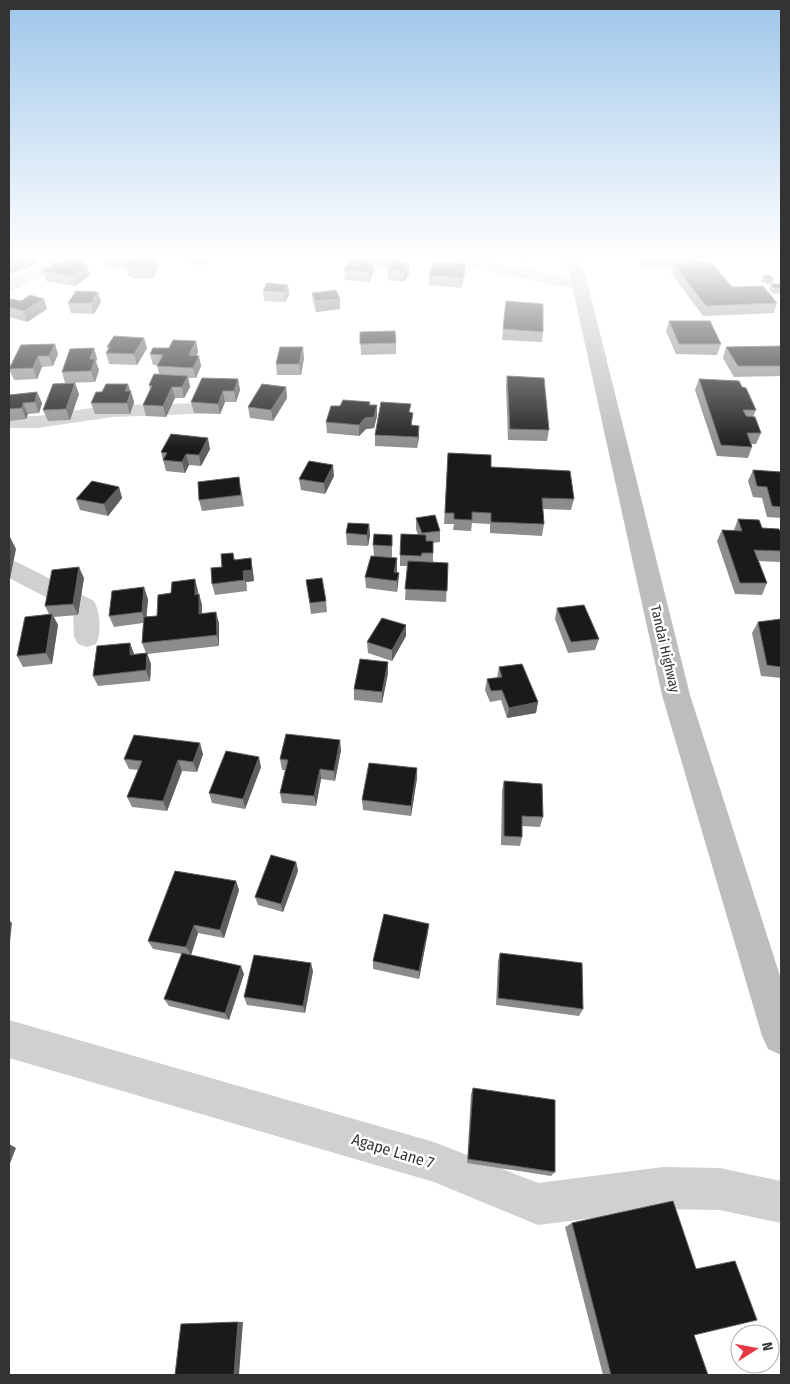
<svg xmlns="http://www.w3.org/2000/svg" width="790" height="1384" font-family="'Fira Sans Condensed',sans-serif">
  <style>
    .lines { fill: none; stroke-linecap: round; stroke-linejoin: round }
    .minor { fill: #d0d0d0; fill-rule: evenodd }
    .secondary { fill: #bdbdbd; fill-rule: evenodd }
    .wall { fill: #8c8c8c }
    .shaded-wall { fill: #5f5f5f }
    .building { fill: #1a1a1a; stroke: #5f5f5f }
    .labels { text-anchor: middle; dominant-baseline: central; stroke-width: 5; stroke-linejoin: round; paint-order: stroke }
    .street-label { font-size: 14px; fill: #333; stroke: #fff }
    .near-street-label { font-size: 16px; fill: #333; stroke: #fff }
  </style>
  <rect width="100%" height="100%" fill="#fff"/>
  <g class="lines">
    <g class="minor">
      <polygon points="60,257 80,257 78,260 9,292 9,281"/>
      <polygon points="437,257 468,257 580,280 586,282 588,285 586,288 580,290 444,262"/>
      <polygon points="209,403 216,405 219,409 216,413 113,417 37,428 9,428 9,416 37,416 113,405"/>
      <path d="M 9,560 L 17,562 L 94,601 C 100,612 102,633 96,644 L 87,647 L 78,644 L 74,637 L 73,611 L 9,578 Z"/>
      <polygon points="9,1020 434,1142 538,1183 663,1167 720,1168 781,1181 781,1223 720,1210 663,1209 538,1225 434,1182 9,1058"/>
    </g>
    <polygon class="secondary" points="564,257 579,257 588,285 690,695 781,979 781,1055 768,1049 762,1036 662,695 572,285"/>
  </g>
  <g class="wall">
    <polygon points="137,257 156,257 158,265 154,278 133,279 132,276 128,276 127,269 106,268 103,258 134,259 137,259"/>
    <polygon points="189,257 211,257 206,265 190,264"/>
    <polygon points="354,257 400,257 397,261 407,264 409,274 404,282 388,280 387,269 389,268 373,265 374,272 369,282 345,280 344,270 354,260"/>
    <polygon points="513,257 533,257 533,260 513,258"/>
    <polygon points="639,257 700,257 699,261 732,287 777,303 774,313 703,316 671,273 672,267 643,267"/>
    <polygon points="85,261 86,265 87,265 90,275 75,286 46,281 43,271 62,263"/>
    <polygon points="465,274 461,288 429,285 429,275"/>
    <polygon points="763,276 774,278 772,283 766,284 761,281"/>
    <polygon points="288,285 289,295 285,302 264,301 263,291"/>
    <polygon points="771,285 781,286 781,293 774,294 769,290"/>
    <polygon points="98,292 101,302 94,314 71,313 68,303"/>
    <polygon points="312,293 340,309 316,312 313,303"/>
    <polygon points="9,301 47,309 27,322 9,317"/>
    <polygon points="506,301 543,332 542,342 502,340"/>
    <polygon points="669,321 721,344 717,355 676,354 666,331"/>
    <polygon points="360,332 396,343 396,354 361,355"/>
    <polygon points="144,338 147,348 137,365 109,364 106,353 108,351 107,347"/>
    <polygon points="196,341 198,352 197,355 201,366 196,378 188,378 190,387 184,398 175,398 166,417 146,416 143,405 150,390 149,385 159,374 157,365 153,365 150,354"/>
    <polygon points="21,345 58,354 53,366 42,367 37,379 14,380 9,369"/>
    <polygon points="781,346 781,376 734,377 723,358 726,347"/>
    <polygon points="94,348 97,359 96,362 99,370 95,382 65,383 62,372"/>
    <polygon points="304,358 301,375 277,375 276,364"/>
    <polygon points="507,376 549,430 547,441 508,440 506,387"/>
    <polygon points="238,379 240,390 236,402 225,402 220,414 194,413 191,402"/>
    <polygon points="699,379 742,387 756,410 753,417 761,433 756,444 751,444 752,447 748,458 717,456 695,390"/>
    <polygon points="286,387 287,398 273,421 250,418 248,407"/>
    <polygon points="131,391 134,402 130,414 95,414 91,403"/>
    <polygon points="37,392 42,403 39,413 28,414 26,419 9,421 9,395"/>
    <polygon points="79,394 70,420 48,421 43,410"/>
    <polygon points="370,402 370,405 377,405 377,416 374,428 366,429 359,436 327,433 326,422 340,406"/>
    <polygon points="411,413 412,426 419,437 417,448 375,446 375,435"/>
    <polygon points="210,449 201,466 189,465 185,473 166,471 161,452"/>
    <polygon points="448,453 491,467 574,499 571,510 543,509 544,524 542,536 490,533 490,524 472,523 471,531 453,530 454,524 444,524"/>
    <polygon points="753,470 781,472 781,518 767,517 762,498 753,497 748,481"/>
    <polygon points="334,476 325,494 301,490 299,479"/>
    <polygon points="119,487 122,498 108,516 80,510 76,499"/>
    <polygon points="241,488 244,506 202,511 199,500"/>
    <polygon points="416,518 440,531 440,542 433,543 433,562 448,563 446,602 405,600 407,566 400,566 400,555 418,535 416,529"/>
    <polygon points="738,519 762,528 781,533 781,562 759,561 767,583 762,595 735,594 717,541 722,530 734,530"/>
    <polygon points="369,524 370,535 368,546 347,545 346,533"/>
    <polygon points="392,535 392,557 380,557 397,558 397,572 399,573 398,584 397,592 366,588 365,577 374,556 373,545"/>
    <polygon points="233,553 235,560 253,570 254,581 246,582 247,591 215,595 212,584 222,567"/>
    <polygon points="84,578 78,615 54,617 58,625 52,664 23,667 17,656 49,614 45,606"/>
    <polygon points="306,580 326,601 327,612 311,614"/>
    <polygon points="198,591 198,595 199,594 202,605 202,613 219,623 219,646 147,654 151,664 150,681 98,686 93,676 130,643 134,654 146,653 142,643 143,623 114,627 109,616 148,599 146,617 157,616"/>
    <polygon points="557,608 599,639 595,650 568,653 555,619"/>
    <polygon points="781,619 781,678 761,676 752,633 758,622"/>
    <polygon points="406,625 406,636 392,661 368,653 367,642"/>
    <polygon points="499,667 538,702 536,713 507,718 501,700 490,702 485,690 487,679 497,678"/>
    <polygon points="388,673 382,703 354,700 354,689"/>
    <polygon points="341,750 335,781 321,779 316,806 282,803 280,793 285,770 282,770 280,759"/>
    <polygon points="203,754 197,772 182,771 167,811 132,807 127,797 138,770 129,769 124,759"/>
    <polygon points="261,767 245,809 212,803 209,793"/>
    <polygon points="417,768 417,778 411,816 363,810 362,800"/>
    <polygon points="504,781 543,817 540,827 522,826 522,837 520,846 501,845 502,791"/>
    <polygon points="296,862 298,871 283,912 258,905 255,897"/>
    <polygon points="236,881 239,890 224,938 198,933 191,955 244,974 229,1020 169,1006 164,999 182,954 153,949 148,941"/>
    <polygon points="428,932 419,979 373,969 373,961"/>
    <polygon points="500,953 583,1009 579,1016 496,1005 498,961"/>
    <polygon points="313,971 305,1013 247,1005 244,997"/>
    <polygon points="473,1088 555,1172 551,1176 467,1163 471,1094"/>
    <polygon points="572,1223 694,1335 708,1375 603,1375 565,1227"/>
  </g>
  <g class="shaded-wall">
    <polygon points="25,257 36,257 37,264 10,274 9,271 9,263"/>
    <polygon points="126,257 134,257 134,259 126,266 125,259"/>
    <polygon points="155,257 156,257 158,265 154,278 152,268"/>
    <polygon points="205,257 211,257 206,265"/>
    <polygon points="390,257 400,257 390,268"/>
    <polygon points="85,261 86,266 87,265 90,275 75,286 72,276 81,264"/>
    <polygon points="373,262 374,272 369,282 369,272"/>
    <polygon points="407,262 407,267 409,264 409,274 404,282 404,272"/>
    <polygon points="466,264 465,274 461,288 462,278"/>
    <polygon points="774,278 772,283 766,284 768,279"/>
    <polygon points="288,285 289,295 285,302 284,292"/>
    <polygon points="98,292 101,302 94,314 91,303"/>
    <polygon points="44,299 47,309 27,322 24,311"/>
    <polygon points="340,299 340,309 316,312 315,301"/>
    <polygon points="144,338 147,348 137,365 134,354"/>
    <polygon points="196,341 198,352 192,366 189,355"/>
    <polygon points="55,344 58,354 53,366 49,356"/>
    <polygon points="303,347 304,358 301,375 299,364"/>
    <polygon points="94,348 97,359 96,362 99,370 95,382 91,371 90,359"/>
    <polygon points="38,356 42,367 37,379 33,368"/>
    <polygon points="199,356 201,366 196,378 193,368"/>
    <polygon points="188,376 190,387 184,398 182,387"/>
    <polygon points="238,379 240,390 236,402 234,391"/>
    <polygon points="75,383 79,394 70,420 66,409"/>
    <polygon points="128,384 134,402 130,414 127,403 125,391"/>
    <polygon points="172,387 175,398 166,417 163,406"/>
    <polygon points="286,387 287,398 273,421 271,410"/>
    <polygon points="223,391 225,402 220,414 218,404"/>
    <polygon points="37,392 42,403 39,413 35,402"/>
    <polygon points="23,403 28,414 26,419 22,408"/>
    <polygon points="377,405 377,416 374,428 366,429 359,436 359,425"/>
    <polygon points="419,426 419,437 417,448"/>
    <polygon points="208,438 210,449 201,466 199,455"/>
    <polygon points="186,454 189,465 185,473 182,462"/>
    <polygon points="333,465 334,476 325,494 324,483"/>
    <polygon points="119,487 122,498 108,516 104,504"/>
    <polygon points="369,524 370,535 368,546 367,535"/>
    <polygon points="10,537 16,549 10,579 9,577 9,546"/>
    <polygon points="251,558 254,581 246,582 247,591 243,571"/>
    <polygon points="397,558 397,570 394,581 394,572"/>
    <polygon points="79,567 84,578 78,615 73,604"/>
    <polygon points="399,573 398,584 397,592 397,581"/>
    <polygon points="195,579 198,591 198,606 195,595"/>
    <polygon points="144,587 148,599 146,623 142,612"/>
    <polygon points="199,594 202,605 202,625 199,614"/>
    <polygon points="216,612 219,623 219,646 217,635"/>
    <polygon points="52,614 58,625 52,664 46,653"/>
    <polygon points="406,625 406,636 392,661 392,650"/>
    <polygon points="130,643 134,654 134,666 130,655"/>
    <polygon points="147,653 151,664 150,681 146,670"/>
    <polygon points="388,662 388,673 382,703 382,692"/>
    <polygon points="538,702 536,713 507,718 509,708"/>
    <polygon points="340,740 341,750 335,781 334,771"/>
    <polygon points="200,743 203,754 197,772 193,762"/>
    <polygon points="259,757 261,767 245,809 243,799"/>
    <polygon points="178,760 182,771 167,811 163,801"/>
    <polygon points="417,768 417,778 411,816 411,806"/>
    <polygon points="320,769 321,779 316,806 314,796"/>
    <polygon points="296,862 298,871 283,912 281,904"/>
    <polygon points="236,881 239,890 224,938 220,930"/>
    <polygon points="9,920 12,923 9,951"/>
    <polygon points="429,924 428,932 419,979 419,971"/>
    <polygon points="194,925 198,933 191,955 186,947"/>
    <polygon points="311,963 313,971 305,1013 303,1006"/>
    <polygon points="241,966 244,974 229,1020 225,1013"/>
    <polygon points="9,1144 16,1148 9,1166"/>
    <polygon points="238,1322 243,1322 239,1375 234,1375"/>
  </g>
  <g class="building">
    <polygon points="9,257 25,257 9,263"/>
    <polygon points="103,257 126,257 125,259 103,258"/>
    <polygon points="137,257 155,257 152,268 130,269 131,266 126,266 128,259 137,259"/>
    <polygon points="68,259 85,261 81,264 87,265 72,276 43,271 56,262 62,263"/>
    <polygon points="349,260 373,262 369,272 344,270"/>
    <polygon points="393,260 407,262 406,264 409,264 404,272 387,269"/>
    <polygon points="435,261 466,264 462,278 429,275"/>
    <polygon points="710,261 732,287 763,286 777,303 706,306 673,263"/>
    <polygon points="768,275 774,278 768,279 763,276"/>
    <polygon points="267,283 288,285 284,292 263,291"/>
    <polygon points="774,284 780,284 781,286 781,288 776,289 771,285"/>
    <polygon points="336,290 340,299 315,301 312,293"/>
    <polygon points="76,291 98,292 91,303 68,303"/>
    <polygon points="30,295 44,299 24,311 9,307 9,301 12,299 21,301"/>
    <polygon points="506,301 543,304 543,332 503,329"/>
    <polygon points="669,321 710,321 721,344 679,344"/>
    <polygon points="395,331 396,343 360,344 360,332"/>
    <polygon points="114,336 144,338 134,354 106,353 110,347 107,347"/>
    <polygon points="173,340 196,341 189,355 199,356 193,368 157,366 163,355 150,354 153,348 169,348"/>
    <polygon points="55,344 49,356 38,356 33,368 9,369 21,345"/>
    <polygon points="781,346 781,366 738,366 726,347"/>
    <polygon points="280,347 303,347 299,364 276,364"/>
    <polygon points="94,348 90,359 95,359 91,371 62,372 70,349"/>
    <polygon points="154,374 188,376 182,387 172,387 163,406 143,405 152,386 149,385"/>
    <polygon points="507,376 544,378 549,430 510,429"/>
    <polygon points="202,378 238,379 234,391 223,391 218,404 191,402"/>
    <polygon points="699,379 739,381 742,387 746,388 756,410 743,410 746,416 755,417 761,433 747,433 752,447 721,445"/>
    <polygon points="75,383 66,409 43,410 53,384"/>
    <polygon points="106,384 128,384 125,391 131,391 127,403 91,403 96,392 102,392"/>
    <polygon points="262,384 286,387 271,410 248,407"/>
    <polygon points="37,392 35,402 23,403 22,408 9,409 9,395"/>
    <polygon points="343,400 370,402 369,405 377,405 374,417 365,418 359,425 326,422 331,406 340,406"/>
    <polygon points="381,402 411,404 409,412 413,413 411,425 419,426 418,437 375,435"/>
    <polygon points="171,434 208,438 199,455 186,454 182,462 163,460 167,453 161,452"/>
    <polygon points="448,453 491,455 491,467 570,471 574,499 542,498 544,524 491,522 491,513 472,512 472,520 454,519 454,513 445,513"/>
    <polygon points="309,461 333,465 324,483 299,479"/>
    <polygon points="753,470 781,472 781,507 772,506 767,487 757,486"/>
    <polygon points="239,477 241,495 199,500 198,482"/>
    <polygon points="92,481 119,487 104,504 76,499"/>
    <polygon points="435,515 440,531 422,533 416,518"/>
    <polygon points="738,519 759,520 762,528 779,529 781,533 781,551 754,550 767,583 740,583 722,530 742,531"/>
    <polygon points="348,523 369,524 367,535 346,533"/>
    <polygon points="374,534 392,535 392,546 373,545"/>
    <polygon points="401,534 426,535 426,541 433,541 433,553 422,553 421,556 400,555"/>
    <polygon points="233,553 234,560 251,558 252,570 243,571 244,580 212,584 211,568 222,567 221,554"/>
    <polygon points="371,556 397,558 394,572 399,573 397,581 365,577"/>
    <polygon points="408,561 448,563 447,591 405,589"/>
    <polygon points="79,567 73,604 45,606 52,570"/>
    <polygon points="322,578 326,601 310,603 306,580"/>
    <polygon points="195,579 195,595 199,594 199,614 216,612 217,635 142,643 144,617 157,616 158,595 171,593 172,582"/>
    <polygon points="144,587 142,612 109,616 112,591"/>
    <polygon points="584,605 599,639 571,642 557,608"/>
    <polygon points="52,614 46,653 17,656 25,617"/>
    <polygon points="382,618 406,625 392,650 367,642"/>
    <polygon points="781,619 781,667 767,665 758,622"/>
    <polygon points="130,643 130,655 147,653 146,670 93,676 97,646"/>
    <polygon points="360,659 388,662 382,692 354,689"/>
    <polygon points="522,664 538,702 509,708 502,690 491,691 487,679 502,677 499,667"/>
    <polygon points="286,734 340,740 334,771 320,769 314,796 280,793 288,760 280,759"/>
    <polygon points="134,735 200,743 193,762 178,760 163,801 127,797 142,761 124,759"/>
    <polygon points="226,751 259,757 243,799 209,793"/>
    <polygon points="369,763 417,768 411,806 362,800"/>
    <polygon points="504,781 542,784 543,817 522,816 522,837 504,836"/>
    <polygon points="271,855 296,862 281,904 255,897"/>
    <polygon points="175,871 236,881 220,930 194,925 186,947 148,941"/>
    <polygon points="384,914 429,924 419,971 373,961"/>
    <polygon points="182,953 241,966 225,1013 164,999"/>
    <polygon points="500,953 582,963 583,1009 498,998"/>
    <polygon points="254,955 311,963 303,1006 244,997"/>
    <polygon points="473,1088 555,1100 555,1172 468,1159"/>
    <polygon points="673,1201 696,1269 735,1261 757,1320 694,1335 708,1375 611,1375 572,1223"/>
    <polygon points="238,1322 234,1375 175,1375 181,1324"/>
  </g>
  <linearGradient id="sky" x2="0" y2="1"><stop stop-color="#9ec6ea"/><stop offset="0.57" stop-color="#fff"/><stop offset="1" stop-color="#fff" stop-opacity="0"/></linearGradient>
  <rect width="790" height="451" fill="url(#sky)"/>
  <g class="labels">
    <g class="street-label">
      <text transform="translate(665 649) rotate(77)">Tandai Highway</text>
    </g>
    <g class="near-street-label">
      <text transform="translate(393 1151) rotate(17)">Agape Lane 7</text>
    </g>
  </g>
  <rect width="790" height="1384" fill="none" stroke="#333333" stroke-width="20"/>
  <g transform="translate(755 1349) rotate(79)"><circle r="24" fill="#ffffff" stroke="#adadad"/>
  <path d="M0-4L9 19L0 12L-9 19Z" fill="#e63946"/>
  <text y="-8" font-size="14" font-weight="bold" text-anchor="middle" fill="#333333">N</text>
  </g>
</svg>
